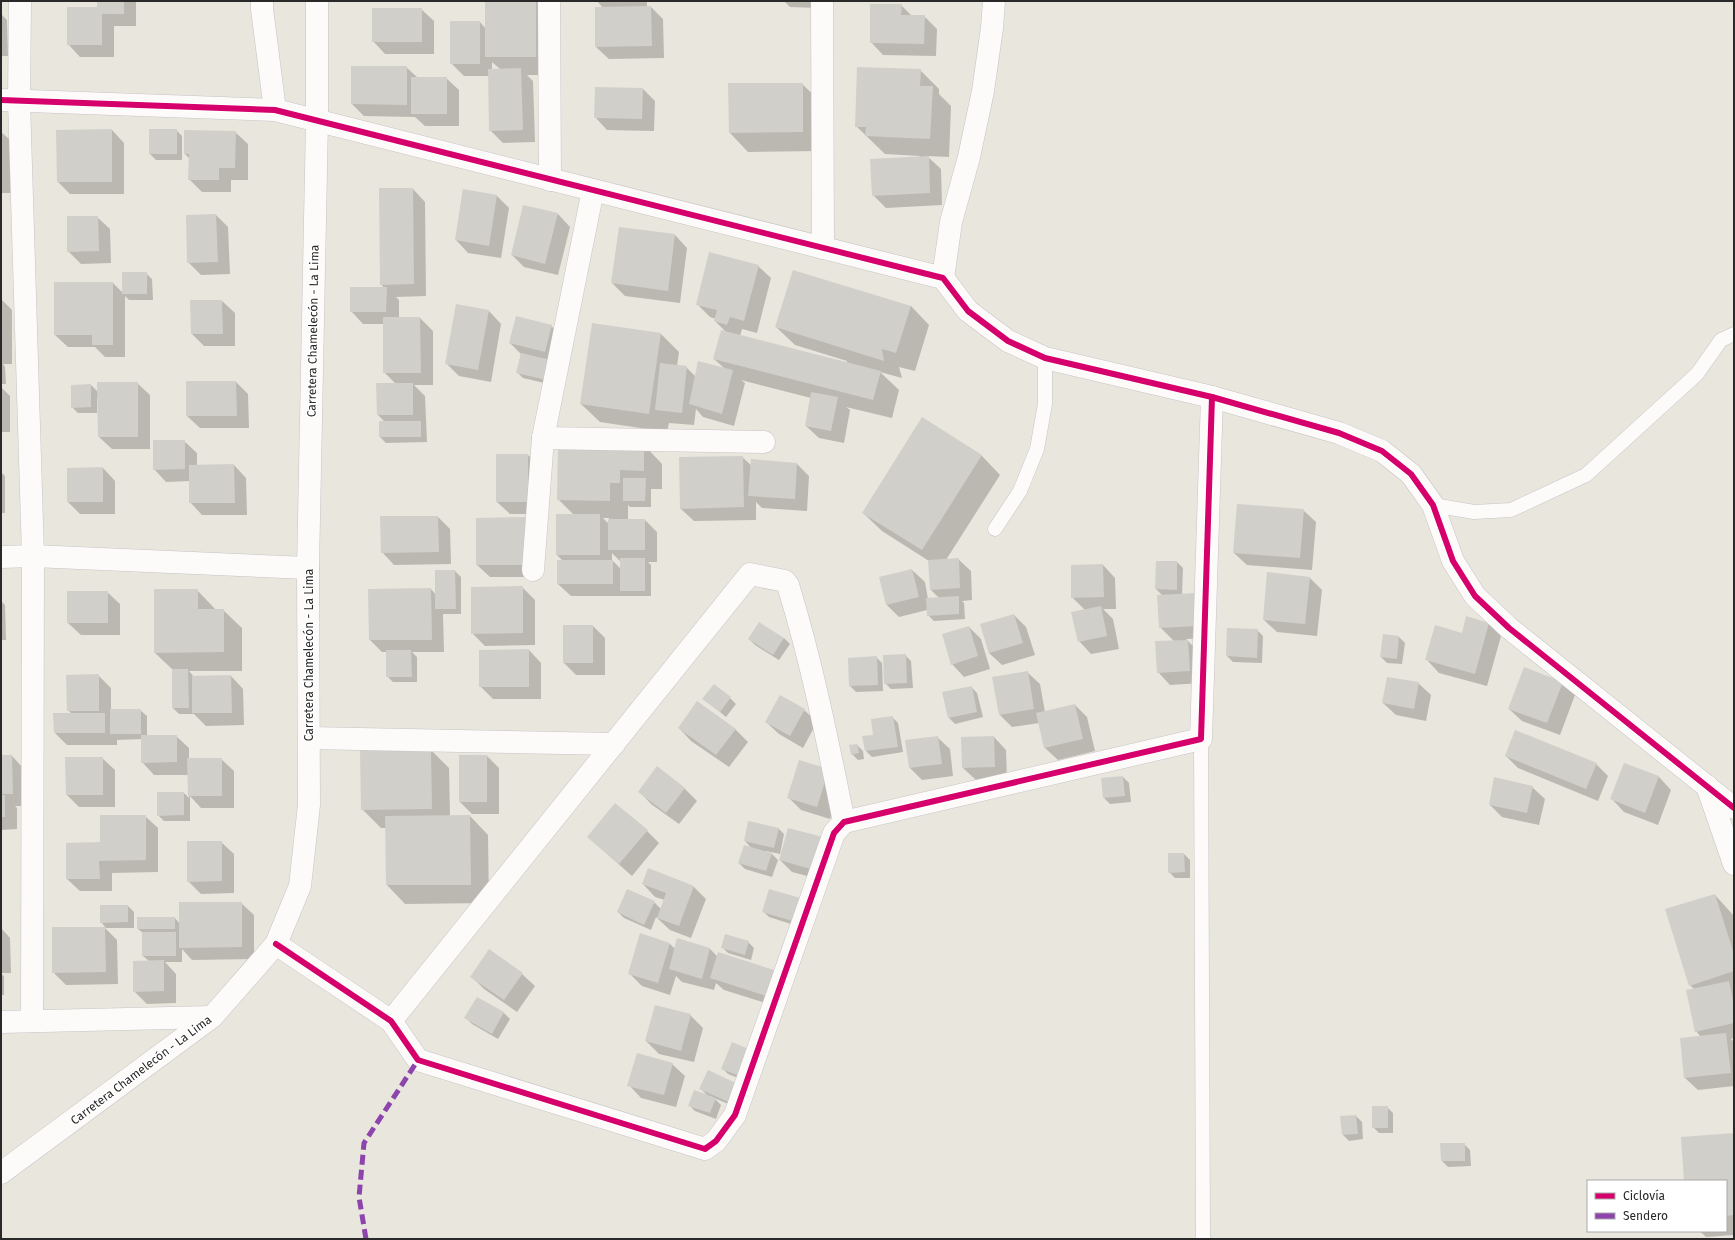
<svg xmlns="http://www.w3.org/2000/svg" width="1735" height="1240" font-family="'Fira Sans',sans-serif">
  <style>
    .shadow { fill: #0003; fill-rule: evenodd }
    .building { fill: #d1cfc9 }
    .lines { fill: none; stroke-linecap: round; stroke-linejoin: round }
    .service-casing { stroke: #c6c4c4; stroke-width: 15 }
    .minor-casing { stroke: #c6c4c4; stroke-width: 23 }
    .tertiary-casing { stroke: #c6c4c4; stroke-width: 23 }
    .service { stroke: #fcfbfa; stroke-width: 14 }
    .minor { stroke: #fcfbfa; stroke-width: 22 }
    .tertiary { stroke: #fcfbfa; stroke-width: 22 }
    .quiet { stroke: #8e44ad; stroke-width: 5; stroke-dasharray: 10 5; stroke-linecap: butt }
    .cycleway-casing { stroke: #fff; stroke-width: 8 }
    .cycleway { stroke: #d6006c; stroke-width: 6 }
    .labels { text-anchor: middle; dominant-baseline: central; stroke-width: 3; stroke-linejoin: round; paint-order: stroke }
    .street-label { font-size: 12px; fill: #292929; stroke: #fff }
  </style>
  <rect width="100%" height="100%" fill="#e9e6de"/>
  <g class="shadow">
    <polygon points="98,1 136,1 136,26 114,26 114,57 80,57 68,44 98,8"/>
    <path d="M 486,1 L 550,1 L 554,75 L 527,75 L 533,81 L 535,142 L 503,143 L 490,130 L 489,76 L 464,76 L 451,63 L 480,22 L 486,29 ZM 492,62 L 500,69 L 492,70 Z"/>
    <polygon points="597,1 647,1 647,7 651,7 663,19 664,58 609,59 596,47 603,8"/>
    <polygon points="784,1 818,1 817,8 790,7"/>
    <polygon points="901,5 912,16 924,16 937,29 936,56 883,55 871,42"/>
    <polygon points="421,9 434,21 434,54 385,54 373,41"/>
    <polygon points="1,14 7,20 8,56 1,56"/>
    <polygon points="406,67 418,78 446,78 459,90 459,126 425,126 415,117 364,116 352,104"/>
    <polygon points="920,70 939,89 939,94 951,106 949,157 927,156 941,169 942,205 886,208 873,195 920,156 885,154 856,126"/>
    <polygon points="802,84 821,102 821,151 748,152 730,133"/>
    <polygon points="643,89 655,101 654,131 607,130 595,117"/>
    <polygon points="112,130 124,143 124,194 70,194 58,182"/>
    <polygon points="176,130 182,136 182,160 156,160 150,154"/>
    <polygon points="1,132 15,144 14,193 1,193"/>
    <polygon points="235,132 248,144 248,180 231,180 231,192 202,192 189,179 190,159 185,154"/>
    <polygon points="413,189 425,202 426,296 396,297 399,300 399,318 420,318 433,331 433,385 414,385 425,396 427,442 386,443 380,437 385,422 378,415 396,384 384,372 384,324 363,324 351,311 384,288 381,284"/>
    <polygon points="463,190 497,196 509,208 501,258 468,253 456,240"/>
    <polygon points="558,214 570,227 558,275 524,267 512,255"/>
    <polygon points="216,215 228,227 230,274 201,275 188,262"/>
    <polygon points="97,217 110,229 111,263 81,264 68,251"/>
    <polygon points="620,228 675,235 687,248 680,303 625,296 612,283"/>
    <polygon points="758,266 771,278 757,333 742,329 740,336 847,363 847,361 795,345 776,327 911,306 929,325 915,371 899,367 902,378 880,372 899,390 892,418 846,407 850,410 844,443 819,438 806,426 811,398 741,380 745,383 734,426 703,417 696,409 694,425 669,423 667,432 600,422 581,404 661,334 679,352 677,366 686,367 696,377 724,368 714,359 727,333 715,321 716,319 710,317 698,305"/>
    <polygon points="146,273 152,279 153,300 129,300 125,296 125,357 105,357 95,347 68,347 55,335 113,283 123,293"/>
    <polygon points="1,299 12,310 12,364 3,364 5,367 6,384 1,384"/>
    <polygon points="191,301 222,301 235,313 235,346 204,346 192,334"/>
    <polygon points="489,311 501,324 491,382 459,376 446,363"/>
    <polygon points="551,326 564,338 557,386 523,378 517,372 521,354 510,343"/>
    <polygon points="236,382 248,394 249,428 200,428 187,416"/>
    <polygon points="137,383 150,395 150,449 112,449 99,437 99,398 97,398 97,413 78,413 72,407 91,385 99,393"/>
    <polygon points="1,387 10,396 10,432 1,432"/>
    <polygon points="922,419 982,456 1000,475 946,560 958,559 971,571 972,600 962,601 964,603 965,619 934,621 928,615 927,610 899,617 886,604 912,570 925,582 928,599 939,598 931,590 929,561 882,531 863,513"/>
    <polygon points="184,441 197,453 197,465 234,465 246,478 247,515 202,515 190,502 190,481 166,482 154,469"/>
    <path d="M 644,445 L 662,464 L 662,489 L 651,489 L 651,507 L 630,507 L 628,505 L 628,520 L 645,520 L 657,532 L 657,562 L 648,562 L 651,565 L 651,596 L 571,596 L 558,584 L 563,561 L 557,555 L 574,515 L 558,499 ZM 603,518 L 609,518 L 609,524 ZM 612,553 L 621,562 L 621,569 L 612,560 Z"/>
    <polygon points="528,455 540,467 540,514 510,514 497,502"/>
    <polygon points="742,457 752,466 797,464 809,476 807,511 762,508 756,502 756,520 694,521 681,509"/>
    <polygon points="103,468 115,481 115,514 80,514 68,502"/>
    <polygon points="1,472 5,476 5,513 1,513"/>
    <polygon points="1303,510 1316,522 1312,570 1247,565 1234,553"/>
    <polygon points="438,517 450,529 451,564 394,565 382,552"/>
    <polygon points="477,519 539,577 490,577 477,565"/>
    <polygon points="1177,562 1183,568 1182,595 1210,638 1186,639 1200,653 1202,683 1170,685 1158,672 1174,641 1160,627 1163,596 1156,589"/>
    <polygon points="1103,565 1115,578 1116,609 1103,609 1113,619 1119,649 1091,654 1079,641 1085,610 1072,597"/>
    <polygon points="455,571 461,577 461,614 443,614 444,652 412,652 417,657 417,682 393,682 387,676 387,652 382,652 370,640 431,589 436,595"/>
    <polygon points="1310,578 1322,590 1317,636 1277,632 1264,620"/>
    <polygon points="522,587 535,600 535,645 485,646 472,633"/>
    <polygon points="197,590 216,610 223,610 242,628 242,671 189,671 194,677 231,676 243,689 244,725 206,726 194,714 179,714 173,708 173,670 155,653"/>
    <polygon points="107,592 120,604 120,635 81,635 68,623"/>
    <polygon points="1,601 5,605 6,640 1,640"/>
    <polygon points="1014,615 1026,627 1035,655 1002,665 989,653 981,625"/>
    <polygon points="1489,624 1501,636 1487,686 1439,673 1427,660 1463,634"/>
    <polygon points="593,626 605,638 605,675 576,675 564,663"/>
    <polygon points="969,627 981,639 990,669 964,677 952,664"/>
    <polygon points="1257,630 1263,636 1262,663 1233,662 1227,656"/>
    <polygon points="1384,635 1399,637 1405,643 1402,664 1387,663 1381,657"/>
    <polygon points="784,638 790,644 779,660 755,645 749,639"/>
    <polygon points="529,650 541,663 541,699 493,699 480,686"/>
    <polygon points="905,655 911,661 913,688 891,689 885,683"/>
    <polygon points="876,657 882,663 883,691 856,692 850,686"/>
    <polygon points="1027,672 1040,684 1045,712 1075,705 1087,717 1095,751 1058,760 1045,748 1039,723 1012,727 1000,715"/>
    <polygon points="98,675 111,688 111,710 140,710 147,716 147,736 176,736 189,748 189,759 221,759 234,771 234,808 201,808 190,796 190,821 164,821 158,815 184,793 189,798 189,775 154,775 142,762 142,739 117,740 117,745 67,745 55,733 72,714 68,710"/>
    <polygon points="1562,682 1575,695 1560,735 1522,721 1509,709"/>
    <polygon points="1418,683 1431,695 1426,721 1396,715 1383,703"/>
    <polygon points="971,687 977,693 983,717 955,724 949,718"/>
    <polygon points="1,689 2,690 2,725 1,725"/>
    <polygon points="730,698 736,704 726,717 704,699"/>
    <polygon points="804,710 817,722 803,748 779,734 766,722"/>
    <polygon points="892,717 898,723 903,752 872,757 866,751 875,736"/>
    <polygon points="679,728 735,729 748,742 729,767 691,741"/>
    <polygon points="937,737 950,749 953,776 922,780 910,768 906,741"/>
    <polygon points="994,737 1006,750 1007,779 976,780 963,768 962,738"/>
    <polygon points="857,745 863,751 864,759 858,760 852,754"/>
    <polygon points="431,750 449,768 450,816 470,816 488,835 489,903 405,904 387,885 386,828 381,828 362,809"/>
    <polygon points="1,756 12,756 24,769 25,806 15,806 17,808 17,829 1,830"/>
    <polygon points="487,756 499,768 499,814 472,814 460,802"/>
    <polygon points="1506,756 1596,764 1608,776 1598,801 1518,768"/>
    <polygon points="102,758 115,770 115,807 79,807 67,795"/>
    <polygon points="799,761 841,782 830,819 801,810 789,798"/>
    <polygon points="1625,764 1659,777 1671,790 1658,825 1624,812 1612,799"/>
    <polygon points="657,768 685,789 697,801 679,824 651,804 639,791"/>
    <polygon points="1123,777 1129,783 1131,802 1110,804 1104,798"/>
    <polygon points="1532,787 1545,799 1539,825 1502,817 1490,805"/>
    <polygon points="145,816 158,828 158,872 112,873 112,891 80,891 67,879 101,843"/>
    <polygon points="778,828 784,834 780,854 766,851 766,852 772,854 778,860 772,877 745,869 739,863 752,849 745,841"/>
    <polygon points="647,831 659,843 632,876 588,837"/>
    <polygon points="823,838 826,881 792,872 780,860"/>
    <polygon points="221,842 234,854 234,893 201,894 188,881"/>
    <polygon points="1184,854 1190,860 1190,878 1175,878 1169,872"/>
    <polygon points="643,884 694,887 706,899 691,938 670,930 656,917 651,930 624,918 618,912 654,902 661,909 665,900 655,897"/>
    <polygon points="1715,895 1734,916 1734,1038 1731,1039 1734,1042 1734,1086 1698,1090 1685,1078 1681,1039 1701,1037 1696,1031 1694,989 1690,985"/>
    <polygon points="804,902 794,925 769,917 763,911"/>
    <polygon points="241,903 254,915 254,959 192,960 182,949 182,962 165,962 176,974 176,1003 147,1004 134,991 149,961 143,956 143,933 138,929 175,918 180,924"/>
    <polygon points="128,906 134,912 134,928 105,928 117,940 118,984 66,985 53,972 53,928 106,928 101,922"/>
    <polygon points="1,928 10,938 11,973 1,973"/>
    <polygon points="641,935 670,944 675,949 710,949 718,957 719,953 774,971 786,983 778,1007 724,990 716,983 714,990 682,982 676,976 670,995 642,986 629,973"/>
    <polygon points="748,942 754,948 751,960 728,953 722,947"/>
    <polygon points="489,951 522,974 535,986 517,1012 484,989 472,977"/>
    <polygon points="1,974 4,976 4,995 1,995"/>
    <polygon points="504,1013 510,1019 498,1039 472,1024 466,1018"/>
    <polygon points="690,1015 703,1028 694,1062 659,1054 646,1041"/>
    <polygon points="755,1053 751,1083 728,1074 722,1068"/>
    <polygon points="672,1064 685,1076 676,1107 641,1098 629,1085"/>
    <polygon points="708,1071 738,1108 714,1098 721,1105 716,1119 695,1111 689,1105 709,1097 700,1088"/>
    <polygon points="1387,1107 1393,1113 1393,1133 1379,1133 1373,1127"/>
    <polygon points="1356,1116 1362,1122 1363,1139 1349,1141 1343,1135"/>
    <polygon points="1734,1134 1734,1235 1706,1237 1700,1231 1726,1231 1726,1181 1685,1181"/>
    <polygon points="1464,1144 1470,1150 1471,1166 1448,1167 1442,1161"/>
  </g>
  <g class="building">
    <polygon points="97,1 124,1 124,14 102,14 102,45 67,45 67,7 97,7"/>
    <rect x="485" y="1" width="51" height="56"/>
    <polygon points="870,4 902,4 901,15 925,15 924,44 870,43"/>
    <polygon points="651,6 652,46 595,47 595,7"/>
    <rect x="372" y="8" width="50" height="34"/>
    <rect x="450" y="21" width="30" height="43"/>
    <polygon points="351,66 407,66 407,105 351,104"/>
    <polygon points="857,67 921,69 920,86 933,86 930,139 865,136 866,127 855,127"/>
    <polygon points="521,68 523,130 489,131 488,69"/>
    <rect x="411" y="77" width="36" height="37"/>
    <polygon points="728,83 803,83 803,132 729,133"/>
    <polygon points="595,87 643,88 642,119 594,118"/>
    <polygon points="112,129 112,182 57,182 56,130"/>
    <rect x="149" y="129" width="28" height="25"/>
    <polygon points="184,130 236,131 235,168 219,168 219,180 188,180 189,154 184,154"/>
    <polygon points="929,156 930,193 872,196 870,159"/>
    <polygon points="379,188 413,188 414,284 380,285"/>
    <polygon points="463,189 497,195 489,246 455,240"/>
    <polygon points="523,205 558,213 545,264 511,255"/>
    <polygon points="216,214 218,262 187,263 186,215"/>
    <polygon points="67,216 98,216 99,251 67,252"/>
    <polygon points="619,227 675,234 668,291 611,283"/>
    <polygon points="709,252 759,265 744,321 730,317 727,325 714,321 717,310 696,305"/>
    <polygon points="793,270 911,306 896,353 882,349 884,361 775,327"/>
    <rect x="122" y="272" width="25" height="22"/>
    <polygon points="54,282 113,282 113,345 92,345 92,335 54,335"/>
    <polygon points="350,287 387,287 386,312 350,312"/>
    <polygon points="190,300 222,300 223,334 191,334"/>
    <polygon points="456,304 489,310 478,370 445,364"/>
    <polygon points="516,316 552,325 545,352 509,343"/>
    <polygon points="383,317 420,317 421,373 383,373"/>
    <polygon points="592,323 661,333 649,414 580,404"/>
    <polygon points="721,330 881,371 873,400 713,359"/>
    <polygon points="521,353 555,361 551,381 516,373"/>
    <polygon points="698,361 733,370 722,414 689,404"/>
    <polygon points="660,363 687,366 682,413 655,410"/>
    <polygon points="186,381 236,381 237,416 186,416"/>
    <polygon points="97,382 138,382 138,437 98,437"/>
    <polygon points="376,383 413,383 413,415 377,415"/>
    <polygon points="91,384 91,407 71,408 71,385"/>
    <polygon points="811,392 838,397 831,431 805,426"/>
    <polygon points="922,417 982,455 922,550 862,513"/>
    <rect x="379" y="421" width="42" height="16"/>
    <polygon points="153,440 185,440 185,469 153,470"/>
    <polygon points="558,443 644,444 644,471 620,470 620,483 610,483 610,501 557,500"/>
    <rect x="496" y="454" width="32" height="48"/>
    <polygon points="743,456 744,507 680,509 679,457"/>
    <polygon points="751,459 797,463 795,499 748,496"/>
    <polygon points="234,464 235,503 189,503 189,465"/>
    <polygon points="103,467 103,502 67,502 67,468"/>
    <polygon points="623,478 646,478 645,501 623,501"/>
    <polygon points="1237,504 1304,509 1300,558 1233,553"/>
    <rect x="556" y="514" width="44" height="41"/>
    <polygon points="380,516 438,516 439,552 381,553"/>
    <polygon points="527,517 527,565 476,565 476,518"/>
    <rect x="608" y="519" width="37" height="31"/>
    <rect x="620" y="558" width="25" height="33"/>
    <polygon points="959,558 960,588 930,590 928,560"/>
    <rect x="557" y="560" width="56" height="24"/>
    <polygon points="1156,561 1177,561 1177,590 1155,589"/>
    <polygon points="1103,564 1104,597 1071,598 1071,565"/>
    <polygon points="912,569 919,597 886,605 879,577"/>
    <polygon points="435,570 455,570 456,609 435,609"/>
    <polygon points="1267,572 1310,577 1305,624 1263,620"/>
    <polygon points="523,586 523,633 471,634 471,587"/>
    <polygon points="431,588 432,640 369,640 368,589"/>
    <polygon points="154,589 198,589 198,609 224,609 224,652 154,653"/>
    <rect x="67" y="591" width="41" height="32"/>
    <polygon points="1196,593 1198,626 1159,628 1157,595"/>
    <polygon points="959,596 959,614 927,616 926,598"/>
    <polygon points="1101,606 1107,636 1078,642 1071,612"/>
    <polygon points="1014,614 1023,643 989,653 980,624"/>
    <polygon points="1466,616 1489,623 1475,674 1425,660 1435,625 1462,633"/>
    <polygon points="759,622 784,638 773,655 748,639"/>
    <rect x="563" y="625" width="30" height="38"/>
    <polygon points="969,626 978,656 951,665 942,634"/>
    <polygon points="1227,628 1258,629 1257,658 1226,656"/>
    <polygon points="1383,634 1399,636 1397,659 1380,657"/>
    <polygon points="1188,640 1190,671 1157,673 1155,641"/>
    <polygon points="529,649 529,687 479,687 479,650"/>
    <polygon points="386,650 411,650 412,677 386,677"/>
    <polygon points="906,654 907,683 884,684 883,655"/>
    <polygon points="877,656 878,685 849,686 848,658"/>
    <polygon points="1524,667 1563,682 1547,723 1508,709"/>
    <polygon points="172,669 188,669 189,708 172,708"/>
    <polygon points="1028,671 1034,709 999,715 992,677"/>
    <polygon points="99,674 99,711 67,711 66,675"/>
    <polygon points="231,675 232,713 192,713 192,676"/>
    <polygon points="1387,677 1419,682 1414,709 1382,703"/>
    <polygon points="714,684 731,697 720,712 702,699"/>
    <polygon points="972,686 977,712 948,718 942,692"/>
    <polygon points="780,695 805,709 790,736 765,722"/>
    <polygon points="697,701 736,729 716,755 678,728"/>
    <polygon points="1075,704 1083,739 1044,748 1036,713"/>
    <rect x="110" y="709" width="31" height="25"/>
    <polygon points="53,713 105,713 105,733 54,733"/>
    <polygon points="893,716 898,747 865,751 862,736 873,735 871,719"/>
    <polygon points="1515,730 1597,763 1586,789 1505,756"/>
    <polygon points="141,735 177,735 177,762 141,763"/>
    <polygon points="938,736 942,764 909,768 905,740"/>
    <polygon points="994,736 995,767 962,768 961,737"/>
    <polygon points="857,744 859,753 851,755 849,745"/>
    <polygon points="360,749 431,749 432,809 361,810"/>
    <polygon points="1,755 12,755 13,794 1,794"/>
    <rect x="459" y="755" width="28" height="47"/>
    <polygon points="65,757 103,757 103,795 66,795"/>
    <polygon points="187,758 222,758 222,796 188,796"/>
    <polygon points="799,760 829,769 817,807 787,798"/>
    <polygon points="1624,763 1659,776 1645,813 1610,799"/>
    <polygon points="657,766 685,788 666,813 638,792"/>
    <polygon points="1123,776 1125,796 1103,798 1101,778"/>
    <polygon points="1494,777 1533,786 1527,813 1489,805"/>
    <polygon points="157,792 184,792 184,815 157,816"/>
    <rect x="1" y="795" width="4" height="22"/>
    <polygon points="615,803 648,830 619,864 587,837"/>
    <polygon points="100,815 146,815 146,860 99,861 100,879 66,879 66,843 100,842"/>
    <polygon points="470,815 471,885 386,885 385,816"/>
    <polygon points="748,821 779,828 774,848 744,841"/>
    <polygon points="788,828 823,837 814,870 779,860"/>
    <polygon points="187,841 222,841 222,881 187,882"/>
    <polygon points="744,845 772,853 766,871 738,863"/>
    <polygon points="1168,853 1184,853 1185,872 1168,873"/>
    <polygon points="648,868 694,886 679,926 657,918 666,893 642,884"/>
    <polygon points="627,889 655,901 644,925 617,912"/>
    <polygon points="769,889 804,899 796,922 762,912"/>
    <polygon points="1715,894 1734,954 1734,971 1689,986 1665,909"/>
    <polygon points="179,902 242,902 242,947 179,948"/>
    <polygon points="100,905 128,905 128,922 100,923"/>
    <rect x="137" y="917" width="38" height="12"/>
    <polygon points="52,927 105,927 106,972 52,973"/>
    <rect x="142" y="932" width="34" height="24"/>
    <polygon points="640,933 670,943 658,983 628,974"/>
    <polygon points="725,934 749,941 745,955 721,948"/>
    <polygon points="677,938 710,948 702,979 669,969"/>
    <polygon points="489,949 523,973 504,1000 470,977"/>
    <polygon points="718,952 774,970 766,996 710,978"/>
    <polygon points="164,960 164,991 133,992 133,961"/>
    <polygon points="1729,981 1734,1005 1734,1023 1695,1032 1686,990"/>
    <polygon points="477,997 504,1012 492,1034 464,1018"/>
    <polygon points="655,1005 691,1014 681,1051 645,1041"/>
    <polygon points="1726,1033 1731,1073 1684,1078 1680,1038"/>
    <polygon points="732,1042 756,1052 745,1078 721,1069"/>
    <polygon points="637,1053 673,1063 664,1095 627,1086"/>
    <polygon points="708,1070 740,1085 731,1103 699,1089"/>
    <polygon points="694,1090 716,1098 710,1113 688,1106"/>
    <rect x="1372" y="1106" width="16" height="22"/>
    <polygon points="1356,1115 1358,1134 1342,1135 1340,1116"/>
    <polygon points="1734,1133 1734,1215 1726,1216 1726,1181 1684,1181 1681,1137"/>
    <polygon points="1440,1143 1465,1143 1465,1161 1441,1161"/>
  </g>
  <g class="lines">
    <g class="service-casing">
      <g id="service">
        <polyline points="1433,505 1474,512 1511,510 1586,475 1697,374 1721,340 1734,334"/>
        <polyline points="995,529 1020,491 1037,449 1045,404 1045,358"/>
        <polyline points="1201,739 1203,1239"/>
      </g>
    </g>
    <g class="minor-casing">
      <g id="minor">
        <polyline points="20,1 19,101 33,556 32,1021"/>
        <polyline points="262,1 262,9 275,110"/>
        <polyline points="549,1 550,180"/>
        <polyline points="822,1 823,248"/>
        <polyline points="1,100 275,110 943,278 968,311 1008,341 1045,358 1212,397 1339,433 1382,451 1411,474 1433,505 1453,561 1475,596 1509,628 1734,808"/>
        <polyline points="943,278 951,222 969,157 983,91 992,28 994,1"/>
        <polyline points="543,438 764,442"/>
        <polyline points="1,557 33,556 308,568"/>
        <polyline points="533,570 543,438 593,190"/>
        <polyline points="309,738 614,744"/>
        <polyline points="1707,786 1734,864"/>
        <polyline points="276,944 391,1021 418,1060 705,1149 716,1141 735,1115 834,833 844,822 1201,739 1212,397"/>
        <path d="M 391,1021 L 750,574 L 785,581 L 788,585 C 812,663 828,743 844,822"/>
        <polyline points="1,1022 212,1017"/>
      </g>
    </g>
    <g class="tertiary-casing">
      <polyline id="tertiary" points="1,1173 212,1017 276,944 300,886 309,805 308,568 317,121 317,1"/>
    </g>
    <use href="#service" class="service"/>
    <use href="#minor" class="minor"/>
    <use href="#tertiary" class="tertiary"/>
    <polyline class="quiet" points="366,1239 359,1197 364,1143 418,1060"/>
    <g class="cycleway-casing">
      <g id="cycleway">
        <polyline points="1,100 275,110 943,278 968,311 1008,341 1045,358 1212,397 1339,433 1382,451 1411,474 1433,505 1453,561 1475,596 1509,628 1734,808"/>
        <polyline points="276,944 391,1021 418,1060 705,1149 716,1141 735,1115 834,833 844,822 1201,739 1212,397"/>
      </g>
    </g>
    <use href="#cycleway" class="cycleway"/>
  </g>
  <g class="labels">
    <g class="street-label">
      <text transform="translate(313 331) rotate(-89)">Carretera Chamelecón - La Lima</text>
      <text transform="translate(309 655) rotate(-90)">Carretera Chamelecón - La Lima</text>
      <text transform="translate(141 1070) rotate(-37)">Carretera Chamelecón - La Lima</text>
    </g>
  </g>
  <rect width="1735" height="1240" fill="none" stroke="#292929" stroke-width="4"/>
  <rect x="1587" y="1180" width="140" height="52" fill="#ffffff" stroke="#a9a9a9"/>
  <rect x="1595" y="1193" width="20" height="6" fill="#d6006c" stroke="#a9a9a9"/>
  <text x="1623" y="1200" font-size="12" fill="#292929">Ciclovía</text>
  <rect x="1595" y="1213" width="20" height="6" fill="#8e44ad" stroke="#a9a9a9"/>
  <text x="1623" y="1220" font-size="12" fill="#292929">Sendero</text>
</svg>
